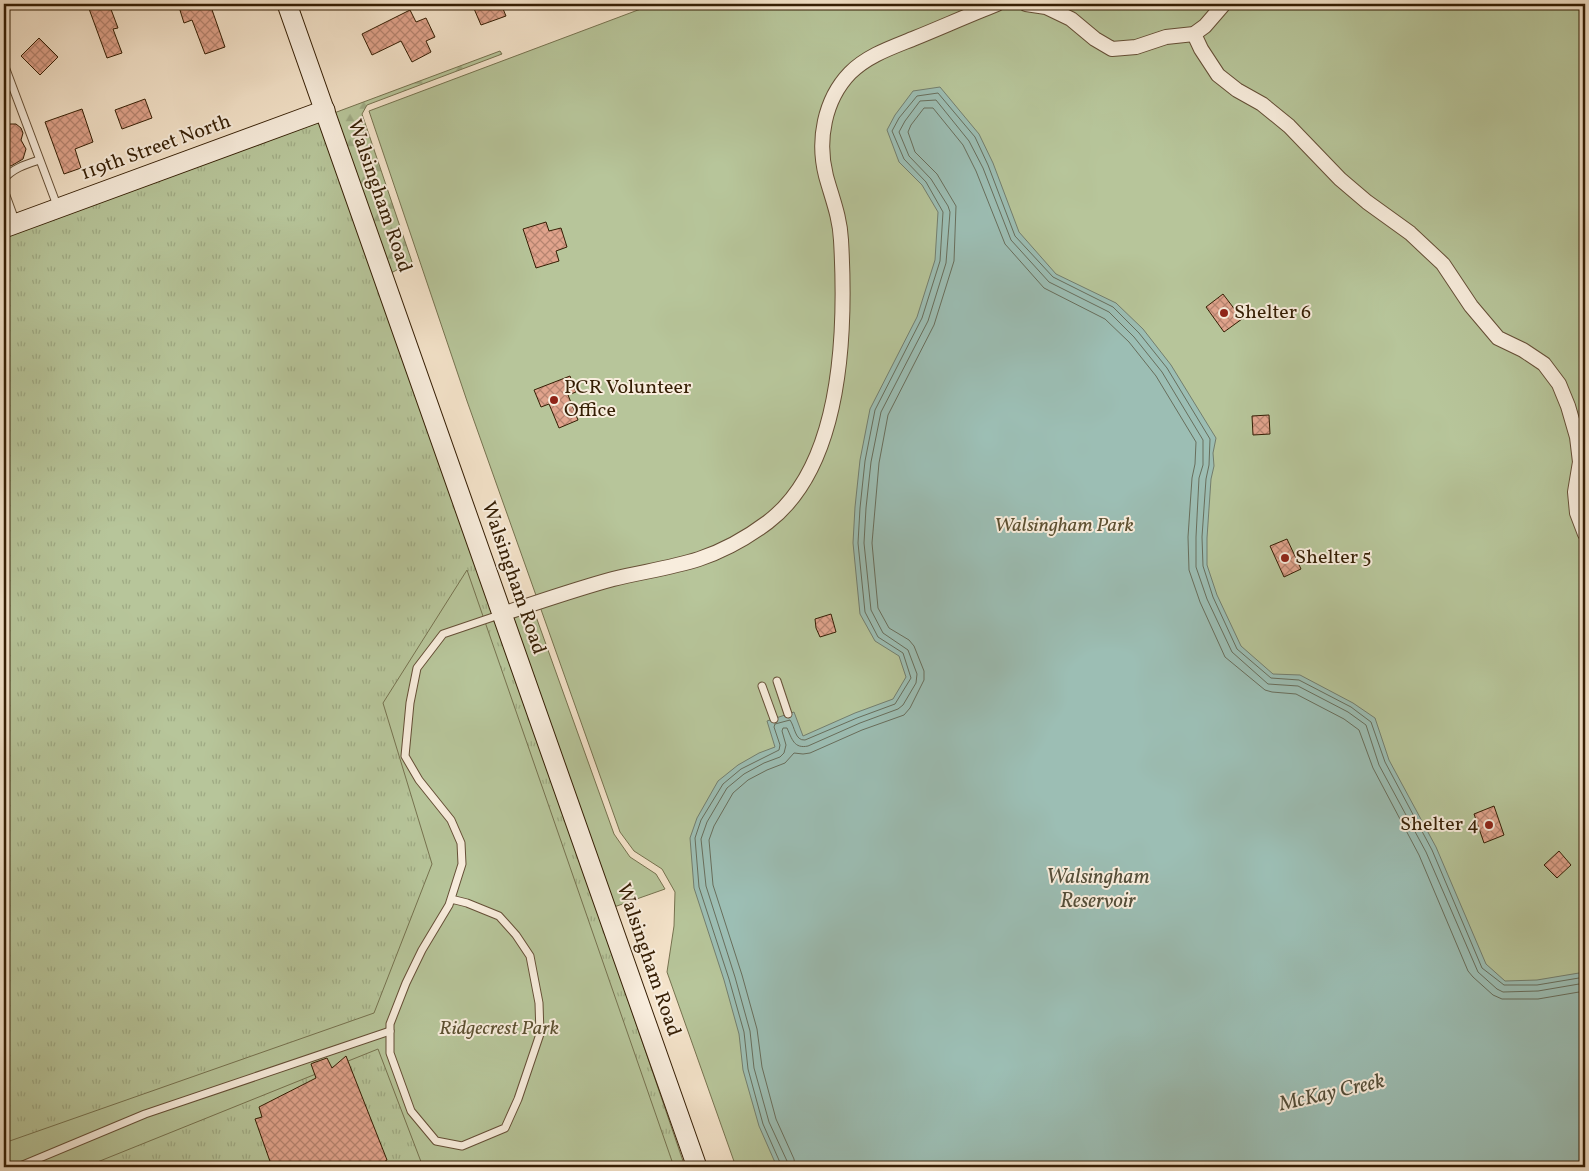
<svg xmlns="http://www.w3.org/2000/svg" width="1589" height="1171" font-family="Vollkorn,serif">
  <style>
    .grass { fill: url(#grass-tufts); stroke: #76724f }
    .forest { fill: url(#forest-firs); stroke: #76724f }
    .park { fill: #b7c59a; stroke: #76724f }
    .water { fill: #9cbeb4; stroke: #737e6e }
    .lines { fill: none; stroke-linecap: round; stroke-linejoin: round }
    .shore { stroke: #686e5c; stroke-width: 1 }
    .building { fill: url(#building-cross-hatch); stroke: #351e04 }
    .lane-casing { stroke: #654f36; stroke-width: 9 }
    .street-casing { stroke: #654f36; stroke-width: 16 }
    .secondary-casing { stroke: #351e04; stroke-width: 21 }
    .lane { stroke: #f8eddd; stroke-width: 7 }
    .street { stroke: #f8eddd; stroke-width: 14 }
    .secondary { stroke: #f8eddd; stroke-width: 19 }
    .poi-dot { fill: #8f2418; stroke: #f8eddd; stroke-width: 2 }
    .labels { text-anchor: middle; dominant-baseline: central; stroke-width: 4; stroke-linejoin: round; paint-order: stroke }
    .street-label { font-size: 20px; fill: #351e04; stroke: #f8eddd }
    .poi-label { font-size: 20px; fill: #351e04; stroke: #f8eddd; text-anchor: start }
    .park-label { font-size: 20px; font-style: italic; fill: #5c5031; stroke: #f8eddd }
    .water-label { font-size: 21px; font-style: italic; fill: #544e39; stroke: #f8eddd }
  </style>
  <defs>
    <pattern id="grass-tufts" width="24" height="20" patternUnits="userSpaceOnUse" patternTransform="scale(1.25)"><rect width="24" height="20" fill="#b7c59a"/><path d="M3 7l-1-3M5 7V3M7 7l1-3M15 17l-1-3M17 17v-4M19 17l1-3" fill="none" stroke="#9ea983"/></pattern>
    <pattern id="forest-firs" width="22" height="20" patternUnits="userSpaceOnUse" patternTransform="scale(1.25)"><rect width="22" height="20" fill="#b7c59a"/><path d="M5 1l3.5 6h-7zM16 11l3.5 6h-7z" fill="#9ea983"/></pattern>
    <pattern id="building-cross-hatch" width="8" height="8" patternUnits="userSpaceOnUse" patternTransform="scale(1.25)"><rect width="8" height="8" fill="#e0a38c"/><path d="M0 0l8 8M0 8l8-8" fill="none" stroke="#b68470"/></pattern>
  </defs>
  <rect width="100%" height="100%" fill="#f4e3ca"/>
  <filter id="stains"><feTurbulence type="fractalNoise" baseFrequency=".004" numOctaves="4"/><feColorMatrix values="0 0 0 0 .2 0 0 0 0 .09 0 0 0 0 .02 0 0 0 .5 -.17"/></filter>
  <radialGradient id="worn" r=".72"><stop offset=".6" stop-color="#630" stop-opacity="0"/><stop offset="1" stop-color="#630" stop-opacity=".3"/></radialGradient>
  <polygon class="grass" points="325,110 685,1167 4,1167 4,235"/>
  <polygon class="forest" points="500,51 502,54 367,105 362,114 412,262 391,273 334,113"/>
  <g class="park">
    <polygon points="654,4 1585,4 1585,1167 736,1167 667,972 674,926 675,892 662,869 634,851 620,832 467,401 369,111"/>
    <polygon points="467,570 674,1167 423,1167 378,1049 85,1167 4,1167 4,1143 374,1013 432,864 383,703"/>
    <polygon points="534,611 614,834 630,857 656,874 665,889 614,907 512,618"/>
  </g>
  <polygon class="water" points="940,87 979,134 993,163 1019,232 1056,274 1116,303 1143,329 1171,365 1216,438 1213,453 1214,466 1211,479 1207,538 1207,565 1217,595 1241,646 1273,674 1300,675 1353,703 1375,718 1389,760 1436,847 1486,964 1505,981 1537,980 1585,972 1585,1167 777,1167 759,1126 743,1070 739,1034 724,980 694,888 690,838 697,818 718,781 738,765 759,753 775,747 767,721 794,712 803,736 855,713 893,699 906,677 899,656 875,641 860,614 853,543 855,507 860,460 870,409 917,317 935,260 938,212 922,185 899,162 887,130 895,115 913,91"/>
  <g class="lines">
    <g class="shore">
      <path d="M 782,1167 L 763,1124 L 748,1069 L 744,1032 L 729,979 L 699,887 L 695,838 L 701,820 L 723,784 L 741,769 L 779,750 L 780,745 L 774,727 L 775,724 L 790,720 C 795,727 795,741 805,740 L 857,718 L 895,704 L 911,678 L 903,653 L 878,637 L 865,612 L 858,543 L 860,508 L 865,461 L 875,410 L 922,318 L 940,261 L 943,212 L 926,182 L 904,159 L 892,131 L 899,118 L 917,96 L 938,93 L 975,137 L 988,165 L 1015,236 L 1053,277 L 1113,307 L 1139,333 L 1167,368 L 1210,439 L 1209,465 L 1206,479 L 1202,537 L 1203,566 L 1213,597 L 1237,649 L 1271,678 L 1299,680 L 1351,707 L 1371,722 L 1385,762 L 1432,850 L 1482,968 L 1504,985 L 1537,985 L 1585,977"/>
      <path d="M 788,1167 L 787,1161 L 769,1122 L 754,1068 L 750,1031 L 735,977 L 706,886 L 701,839 L 707,822 L 727,788 L 744,774 L 764,763 L 780,757 L 784,753 L 786,745 L 782,731 L 783,728 L 787,728 C 792,739 794,749 808,746 L 860,723 L 898,709 L 903,705 L 916,683 L 917,674 L 908,650 L 883,633 L 871,610 L 864,543 L 866,508 L 871,462 L 881,412 L 928,321 L 946,263 L 950,212 L 948,206 L 931,179 L 909,156 L 899,132 L 905,121 L 920,101 L 936,100 L 969,141 L 983,168 L 1011,240 L 1049,282 L 1109,312 L 1134,337 L 1162,372 L 1203,440 L 1203,465 L 1199,478 L 1196,537 L 1196,567 L 1207,599 L 1232,652 L 1268,684 L 1298,686 L 1348,712 L 1366,725 L 1379,765 L 1426,852 L 1478,972 L 1497,989 L 1503,992 L 1538,991 L 1585,983"/>
      <polyline points="795,1167 794,1159 776,1119 762,1067 757,1029 742,975 713,885 709,840 714,826 733,793 748,780 767,770 785,763 794,753 803,754 810,753 862,730 904,715 910,708 924,680 924,671 914,646 909,640 889,628 878,608 872,543 879,463 888,415 934,325 954,261 956,206 937,174 915,152 908,132 911,125 924,108 933,108 963,145 976,171 1005,244 1044,288 1105,319 1129,342 1156,376 1196,442 1195,464 1192,478 1188,537 1189,570 1200,602 1225,657 1265,690 1272,692 1296,694 1344,719 1359,730 1373,768 1419,855 1468,971 1473,977 1493,995 1502,999 1538,999 1585,991"/>
    </g>
  </g>
  <g class="building">
    <polygon points="95,4 109,4 118,28 113,29 122,53 107,58 88,6"/>
    <polygon points="189,4 210,4 225,47 205,54 192,20 184,23 179,7"/>
    <polygon points="472,4 501,4 506,16 481,25"/>
    <polygon points="410,10 416,22 426,18 435,37 426,41 431,52 412,62 401,41 372,55 362,34"/>
    <polygon points="39,38 58,57 40,75 21,56"/>
    <polygon points="145,99 152,118 122,129 115,110"/>
    <polygon points="82,109 93,142 75,149 81,168 64,174 45,122"/>
    <polygon points="10,124 16,124 21,128 23,133 21,140 26,149 23,159 11,166 4,164 4,131"/>
    <polygon points="546,222 549,231 561,228 567,247 556,251 559,261 536,268 523,229"/>
    <polygon points="1223,294 1242,319 1224,332 1206,307"/>
    <polygon points="570,376 576,392 568,395 578,420 559,428 549,404 541,407 534,390"/>
    <polygon points="1269,415 1270,434 1253,435 1252,416"/>
    <polygon points="1287,539 1301,569 1284,577 1270,546"/>
    <polygon points="831,614 836,632 820,637 816,628 815,619"/>
    <polygon points="1494,806 1504,835 1484,843 1474,814"/>
    <polygon points="1559,851 1571,865 1557,878 1544,865"/>
    <polygon points="346,1056 387,1160 375,1167 272,1167 255,1119 262,1117 259,1107 316,1078 311,1064 313,1063 327,1058 332,1068"/>
  </g>
  <g class="lines">
    <g class="lane-casing">
      <g id="lane">
        <polyline points="4,64 58,208"/>
        <path d="M 4,179 C 13,168 27,164 39,160"/>
        <polyline points="4,190 16,223"/>
        <polyline points="777,681 788,714"/>
        <polyline points="762,686 774,719"/>
        <polyline points="451,899 467,903 499,916 516,935 530,956 539,1003 540,1034 518,1099 505,1128 462,1146 436,1141 411,1111 390,1053 390,1024 406,983 422,950 449,905 462,864 461,843 451,820 419,780 405,756 410,703 417,668 443,634 502,614"/>
        <polyline points="18,1167 145,1114 390,1031"/>
      </g>
    </g>
    <g class="street-casing">
      <g id="street">
        <polyline points="1026,4 1046,7 1071,19 1095,39 1112,49 1136,47 1166,37 1194,34 1205,26 1224,4"/>
        <polyline points="1194,34 1201,49 1218,75 1237,90 1262,104 1289,126 1340,179 1367,202 1410,233 1443,264 1471,306 1498,338 1523,350 1544,364 1559,384 1568,406 1577,437 1580,462 1575,492 1577,513 1585,534"/>
        <path d="M 502,614 C 539,602 576,589 613,579 C 641,572 671,568 699,559 C 723,551 748,537 768,522 C 844,464 846,326 841,240 C 840,217 832,198 826,176 C 817,141 824,100 850,73 C 868,55 893,47 915,38 C 942,27 969,15 997,4"/>
      </g>
    </g>
    <g class="secondary-casing">
      <g id="secondary">
        <polyline points="287,4 697,1167"/>
        <polyline points="4,228 325,110"/>
      </g>
    </g>
    <use href="#lane" class="lane"/>
    <use href="#street" class="street"/>
    <use href="#secondary" class="secondary"/>
  </g>
  <g class="poi-dot">
    <circle cx="1224" cy="313" r="5"/>
    <circle cx="554" cy="400" r="5"/>
    <circle cx="1285" cy="558" r="5"/>
    <circle cx="1489" cy="825" r="5"/>
  </g>
  <g class="labels">
    <g class="street-label">
      <text transform="translate(156 148) rotate(-20)">119th Street North</text>
      <text transform="translate(379 196) rotate(71)">Walsingham Road</text>
      <text transform="translate(513 578) rotate(71)">Walsingham Road</text>
      <text transform="translate(648 960) rotate(71)">Walsingham Road</text>
    </g>
    <g class="poi-label">
      <text x="1234" y="313">Shelter 6</text>
      <text x="564" y="388">PCR Volunteer<tspan x="564" dy="23">Office</tspan></text>
      <text x="1295" y="558">Shelter 5</text>
      <text x="1479" y="825" text-anchor="end">Shelter 4</text>
    </g>
    <g class="park-label">
      <text x="1064" y="526">Walsingham Park</text>
      <text x="499" y="1029">Ridgecrest Park</text>
    </g>
    <g class="water-label">
      <text x="1098" y="877">Walsingham<tspan x="1098" dy="24">Reservoir</tspan></text>
      <text transform="translate(1332 1093) rotate(-13)">McKay Creek</text>
    </g>
  </g>
  <rect width="1589" height="1171" fill="none" stroke="#f4e3ca" stroke-width="20"/>
  <rect x="5" y="5" width="1579" height="1161" fill="none" stroke="#351e04" stroke-width="2.5"/>
  <rect x="10" y="10" width="1569" height="1151" fill="none" stroke="#351e04"/>
  <rect width="100%" height="100%" filter="url(#stains)"/>
  <rect width="100%" height="100%" fill="url(#worn)"/>
</svg>
